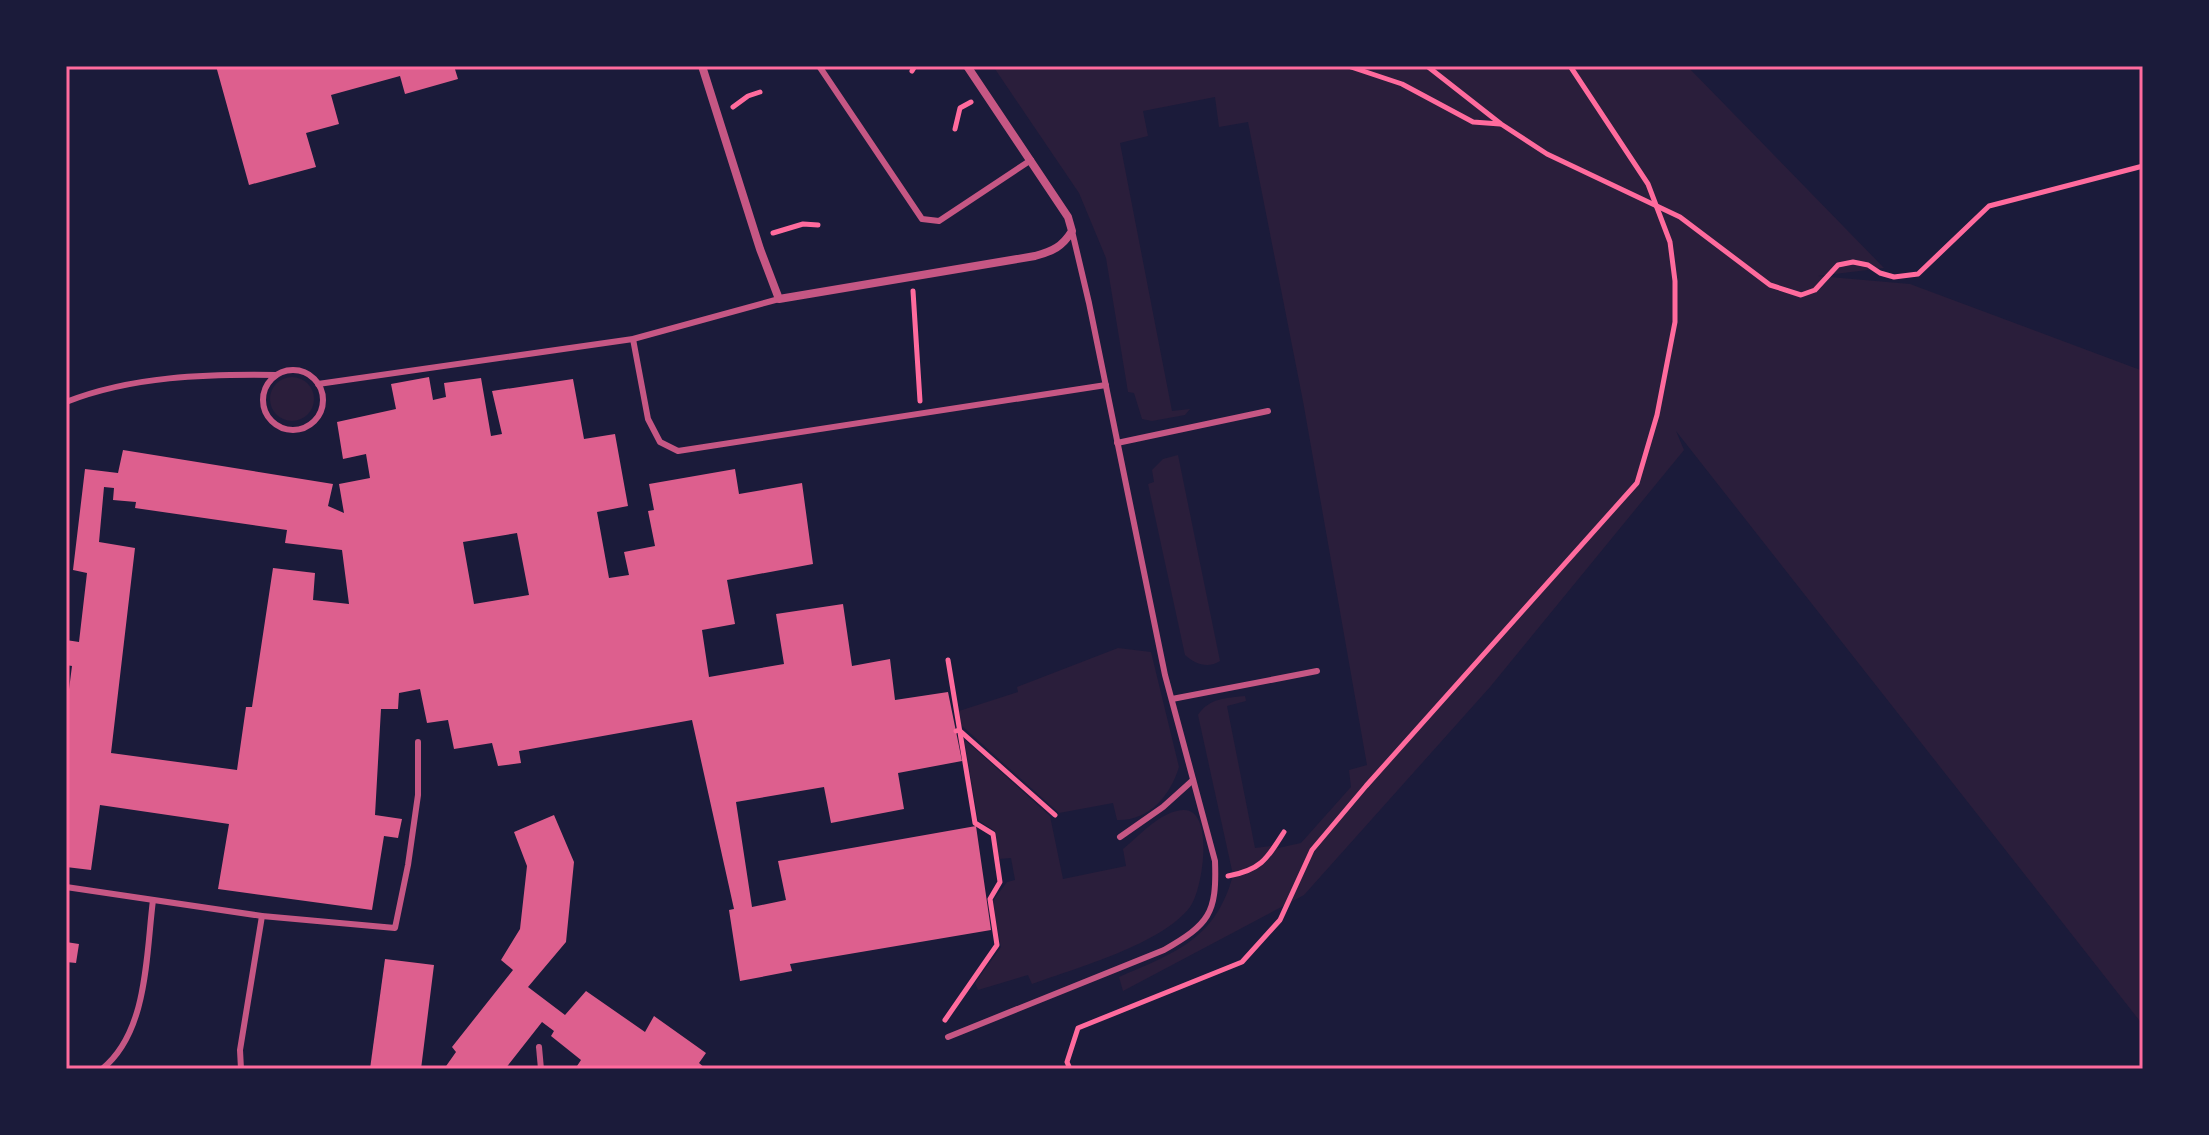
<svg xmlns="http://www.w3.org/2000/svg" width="2209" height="1135" font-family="Jost,sans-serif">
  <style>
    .green { fill: #2a1e3b }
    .building { fill: #dd5f8e; fill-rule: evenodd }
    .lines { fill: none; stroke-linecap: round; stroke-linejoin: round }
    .path { stroke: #ff6b9d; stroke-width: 5 }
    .service { stroke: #c65784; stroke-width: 6 }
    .minor { stroke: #c65784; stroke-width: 8 }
    .neatline { fill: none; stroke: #ff6b9d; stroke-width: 3 }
  </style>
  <rect width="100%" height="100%" fill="#1b1b3a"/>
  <g class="green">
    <path d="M 993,66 L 1687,66 L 1884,268 L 1818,276 L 1910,284 L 2143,371 L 2143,1025 L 1676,431 L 1684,450 L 1490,687 L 1304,895 L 1123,991 L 1119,977 C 1175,953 1216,939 1233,875 L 1198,715 C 1209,698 1226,698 1245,696 L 1246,701 L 1227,706 L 1255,848 L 1271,846 L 1274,849 L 1301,843 L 1351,787 L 1349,770 L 1367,765 L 1303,401 L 1248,122 L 1219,127 L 1215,97 L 1143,111 L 1148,136 L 1120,143 L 1172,411 L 1190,409 L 1185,415 L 1152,421 L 1142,419 L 1134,393 L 1128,392 L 1106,258 L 1079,193 Z"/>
    <circle cx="292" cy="399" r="22"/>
    <path d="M 1178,455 L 1220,661 C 1208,669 1195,664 1185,655 L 1148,484 L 1154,482 L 1152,470 L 1163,459 Z"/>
    <path d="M 1118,648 L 1151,652 L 1179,767 C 1170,796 1149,821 1117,820 L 1113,803 L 1059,813 L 961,725 L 959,711 L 1018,692 L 1017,687 Z"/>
    <path d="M 964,739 L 1050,816 L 1063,879 L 1126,866 L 1123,849 C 1139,836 1161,811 1183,810 C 1215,808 1203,890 1190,907 C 1162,944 1076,968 1032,984 L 1028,975 L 978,990 L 975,983 L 1001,947 L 992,902 L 1007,882 L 1015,880 L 1011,858 L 999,859 L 995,831 L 978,820 Z"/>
  </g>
  <g class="building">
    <polygon points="216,66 454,66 458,79 405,94 400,76 331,95 339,124 306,133 316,167 249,185"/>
    <path d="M 429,377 L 433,400 L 446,397 L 444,383 L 481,378 L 491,436 L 502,434 L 492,391 L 573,379 L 584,439 L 615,434 L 628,506 L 597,512 L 609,578 L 629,575 L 624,552 L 655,546 L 648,511 L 654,510 L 649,484 L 735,469 L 739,494 L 802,483 L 813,564 L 727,580 L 735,624 L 702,630 L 709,677 L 784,664 L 776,614 L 843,604 L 852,666 L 890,659 L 895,700 L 948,692 L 962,761 L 898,773 L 904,809 L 831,823 L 824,787 L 736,802 L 752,907 L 786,900 L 778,861 L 976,826 L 991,930 L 790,964 L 792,971 L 740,981 L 729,910 L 734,909 L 692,720 L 519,751 L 521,763 L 498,766 L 492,743 L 454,749 L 448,720 L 427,723 L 420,689 L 399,693 L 398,709 L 381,709 L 375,815 L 402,819 L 398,838 L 384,836 L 372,910 L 218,889 L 229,824 L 100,805 L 91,870 L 66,867 L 66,713 L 72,666 L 66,665 L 66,640 L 79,642 L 87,573 L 73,570 L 85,469 L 118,473 L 123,450 L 333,484 L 328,506 L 344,513 L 339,484 L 370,478 L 366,454 L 343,459 L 337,422 L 396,409 L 391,384 ZM 104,487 L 114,488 L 113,500 L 136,502 L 135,508 L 287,530 L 285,543 L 342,550 L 349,604 L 313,600 L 315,573 L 273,568 L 252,707 L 246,707 L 237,770 L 111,753 L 135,548 L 99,542 ZM 517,533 L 529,595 L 474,604 L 463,542 Z"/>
    <polygon points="554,815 574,862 566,942 528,987 565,1015 586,991 645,1032 654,1016 706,1053 699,1063 706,1069 575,1069 581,1060 551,1036 554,1031 542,1022 505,1069 444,1069 456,1052 452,1047 513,970 501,960 520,929 527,866 514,832"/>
    <polygon points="66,942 79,944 76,963 66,962"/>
    <polygon points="385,959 434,965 421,1069 370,1069"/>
  </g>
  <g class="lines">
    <g class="path">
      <polyline points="1348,66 1402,84 1473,122 1500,124"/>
      <polyline points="1427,66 1501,124 1547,154 1680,217 1770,285 1801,295 1815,290 1838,265 1853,262 1868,265 1880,273 1894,277 1918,274 1989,206 2143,166"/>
      <polyline points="912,71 915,66"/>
      <polyline points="733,107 748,96 760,92"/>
      <polyline points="955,129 960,108 971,102"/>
      <polyline points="773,233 803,224 818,225"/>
      <polyline points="913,291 920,401"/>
      <polyline points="956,731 959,730 1055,815"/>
      <path d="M 1228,876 C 1261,870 1267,859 1284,832"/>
      <polyline points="945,1020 997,945 990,899 1000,882 993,834 975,823 948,660"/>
      <polyline points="1070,1069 1067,1062 1078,1028 1242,962 1280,920 1312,850 1366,786 1637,483 1657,415 1675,322 1675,281 1670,242 1648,184 1570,66"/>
    </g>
    <g class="service">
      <polyline points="819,66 922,219 939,221 1031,160"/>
      <polyline points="633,339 648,419 660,442 678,451 1106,385"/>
      <circle cx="293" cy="400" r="30"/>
      <polyline points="318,384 633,339 779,299"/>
      <path d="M 66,402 C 132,376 206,374 276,375"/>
      <polyline points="1117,443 1268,411"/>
      <polyline points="1172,699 1317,671"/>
      <polyline points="1120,837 1163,807 1193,780"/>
      <polyline points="66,887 262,916 395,928 408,865 418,795 418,742"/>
      <path d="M 948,1037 L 1164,950 C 1209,924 1217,914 1215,861 L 1165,675 L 1089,303 L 1072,231"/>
      <polyline points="539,1047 541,1069"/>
      <path d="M 102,1069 C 148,1032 146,955 153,900"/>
      <polyline points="241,1069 240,1050 262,916"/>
    </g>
    <path class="minor" d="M 702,66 L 760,249 L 779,299 L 1035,256 C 1053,251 1062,247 1072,231 L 1068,217 L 967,66"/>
  </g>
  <rect width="2209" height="1135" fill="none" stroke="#1b1b3a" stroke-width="136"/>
  <rect x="68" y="68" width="2073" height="999" class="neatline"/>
</svg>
